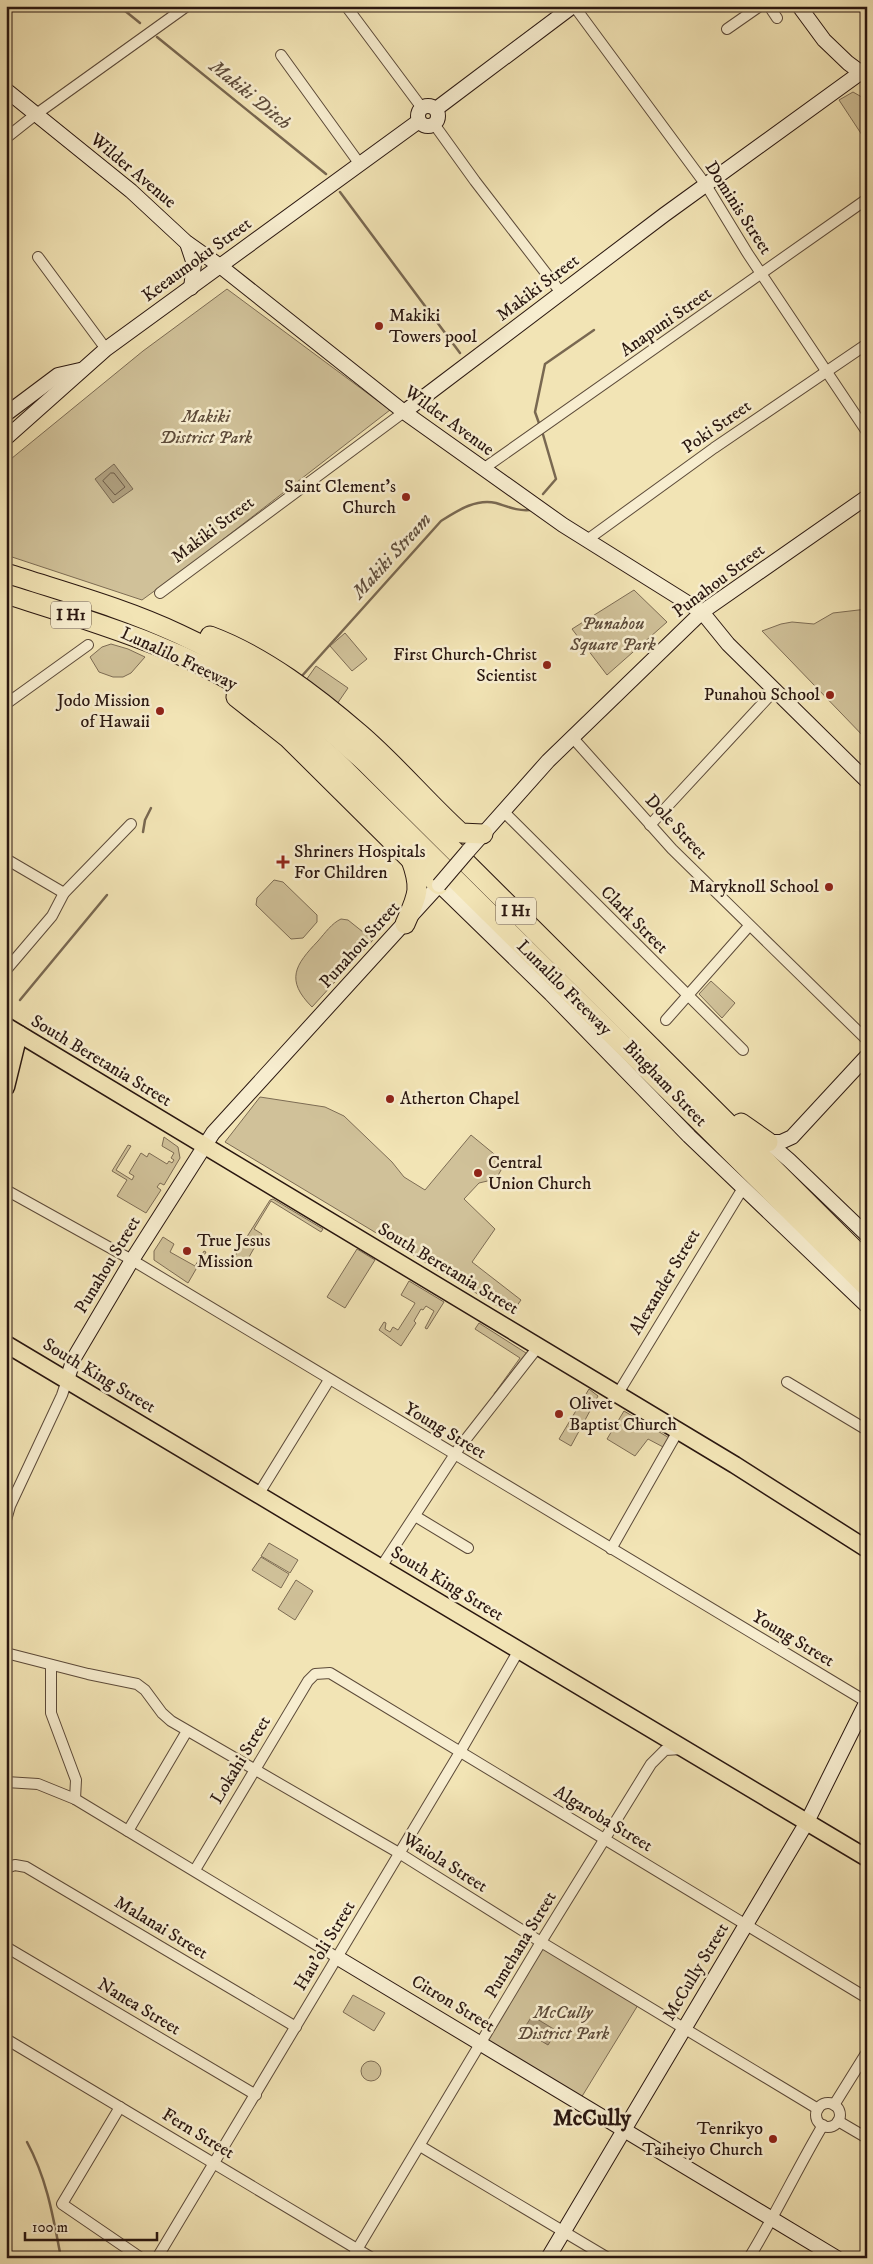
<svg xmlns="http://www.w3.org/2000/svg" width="873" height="2264" font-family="'IM FELL DW Pica',serif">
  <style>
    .green { fill: #d0c199; stroke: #7d6c54 }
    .water { fill: #ae9e7d; stroke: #796851 }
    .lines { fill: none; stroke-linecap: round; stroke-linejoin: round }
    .shore { stroke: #6c5a46; stroke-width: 1 }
    .stream { stroke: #796851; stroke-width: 2.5 }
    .street-casing { stroke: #5c4a39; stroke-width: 12 }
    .secondary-casing { stroke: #2a1710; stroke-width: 16 }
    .primary-casing { stroke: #2a1710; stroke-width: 19 }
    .highway-casing { stroke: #2a1710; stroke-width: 21 }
    .street { stroke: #f7edcf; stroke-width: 10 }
    .secondary { stroke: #f7edcf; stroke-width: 14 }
    .primary { stroke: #f2e4b5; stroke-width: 16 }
    .highway { stroke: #f2e4b5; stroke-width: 19 }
    .secondary-bridge-casing { stroke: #2a1710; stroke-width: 16; stroke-linecap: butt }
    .secondary-bridge { stroke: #f7edcf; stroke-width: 14 }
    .poi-dot { fill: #8f2418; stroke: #f7edcf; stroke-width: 2 }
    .labels { text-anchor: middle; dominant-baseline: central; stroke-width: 5; stroke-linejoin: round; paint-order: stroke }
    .shield { fill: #f7edcf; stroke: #685749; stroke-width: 1 }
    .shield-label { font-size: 16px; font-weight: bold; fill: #2a1710 }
    .street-label { font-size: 18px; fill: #2a1710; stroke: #f7edcf }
    .poi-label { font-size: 18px; fill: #2a1710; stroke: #f7edcf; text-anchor: start }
    .park-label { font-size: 18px; font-style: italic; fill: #5c4a39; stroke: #f7edcf }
    .water-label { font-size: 19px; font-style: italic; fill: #5f4d3c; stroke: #f7edcf }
    .district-label { font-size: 22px; font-weight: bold; fill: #2a1710; stroke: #f7edcf }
  </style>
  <rect width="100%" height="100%" fill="#f2e4b5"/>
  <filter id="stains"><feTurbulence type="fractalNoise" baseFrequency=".004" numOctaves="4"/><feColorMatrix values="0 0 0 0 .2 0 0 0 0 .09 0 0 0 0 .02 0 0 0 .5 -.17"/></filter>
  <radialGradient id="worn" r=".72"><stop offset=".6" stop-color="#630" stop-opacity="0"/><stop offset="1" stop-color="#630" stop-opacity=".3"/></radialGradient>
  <g class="green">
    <polygon points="853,92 867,100 867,132 862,135 839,100"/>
    <polygon points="227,289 390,410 190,565 142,600 6,555 6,463 143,351"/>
    <polygon points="634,590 667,622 607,675 572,629"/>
    <polygon points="867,609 867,740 762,631 781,624 792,622 814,624 833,613"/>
    <polygon points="345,633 367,659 352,671 330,646"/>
    <polygon points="111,644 128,649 145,657 131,673 123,677 113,677 99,672 90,657 102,647"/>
    <polygon points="316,666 348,688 337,704 304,683"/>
    <polygon points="274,880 283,882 317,915 317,922 303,938 291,939 256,905 257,898"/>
    <path d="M 341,919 L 348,920 L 373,940 L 312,1007 C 285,980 295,965 318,941 C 325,933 332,923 341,919 Z"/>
    <polygon points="711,981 735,1003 722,1018 699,994"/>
    <polygon points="260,1097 325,1107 344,1116 392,1162 404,1177 425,1190 471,1135 505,1163 496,1179 479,1183 464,1199 495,1229 472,1262 521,1300 511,1314 225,1142"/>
    <polygon points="164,1137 178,1147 180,1158 164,1185 160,1183 157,1187 161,1190 146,1213 117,1196 127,1180 112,1171 128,1145 131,1146 116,1170 132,1180 134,1176 129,1173 141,1153 147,1157 149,1153 167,1164 169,1161 172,1163 174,1160 171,1158 174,1153 162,1146"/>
    <polygon points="273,1199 323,1229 321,1232 271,1201 254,1229 262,1234 244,1266 233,1259 270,1200"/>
    <polygon points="163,1237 174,1244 170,1252 195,1266 204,1251 206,1252 188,1283 154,1260 154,1251"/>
    <polygon points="357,1249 375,1260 345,1308 327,1297"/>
    <polygon points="409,1281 444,1302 427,1329 425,1328 434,1311 426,1306 423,1310 421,1309 414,1321 416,1323 401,1346 379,1330 384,1322 386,1323 385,1329 390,1332 393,1327 398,1330 414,1305 415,1303 401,1295"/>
    <polygon points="479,1323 526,1353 525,1355 494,1394 520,1358 475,1329"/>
    <polygon points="589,1389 598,1396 571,1446 559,1439"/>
    <polygon points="624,1411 671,1439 665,1448 648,1439 635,1456 607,1439"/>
    <polygon points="269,1543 298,1560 290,1573 261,1556"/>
    <polygon points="261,1557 289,1574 281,1588 252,1570"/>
    <polygon points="296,1580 313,1591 295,1620 278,1609"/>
    <polygon points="541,1947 638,2005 581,2098 485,2043"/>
    <polygon points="353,1995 385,2013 374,2031 343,2012"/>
    <circle cx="371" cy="2071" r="10"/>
  </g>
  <g class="water">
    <polygon points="114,464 133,489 113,503 95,479"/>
    <polygon points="532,2016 557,2031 548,2045 523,2030"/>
  </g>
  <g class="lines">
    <polygon class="shore" points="111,473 114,473 125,487 115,495 103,481"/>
    <g class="stream">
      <polyline points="119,6 140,23"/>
      <polyline points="157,37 326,174"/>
      <polyline points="340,192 460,353"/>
      <polyline points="540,426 535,412 545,364 594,330"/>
      <polyline points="542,431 556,479 543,494"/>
      <path d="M 301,677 L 441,521 C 457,511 476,498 496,503 C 509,507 517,511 530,510"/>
      <polyline points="143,832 145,820 151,808"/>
      <polyline points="20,1000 107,895"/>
      <path d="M 27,2142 C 47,2179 53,2216 61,2258"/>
    </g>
    <g class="street-casing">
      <g id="street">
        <polyline points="346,6 422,108"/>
        <polyline points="574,6 706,185 748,254 867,432"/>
        <polyline points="769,6 777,18"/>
        <polyline points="727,29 760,6"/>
        <polyline points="281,55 359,163"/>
        <polyline points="434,124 475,181 562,294"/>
        <polyline points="6,138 35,115 187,6"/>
        <polyline points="38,257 106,349"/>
        <polyline points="483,469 867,199"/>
        <polyline points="587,540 714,448 867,344"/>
        <polyline points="160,593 404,412"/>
        <polyline points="6,704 88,645"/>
        <polyline points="572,737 672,849 867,1040"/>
        <polyline points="503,811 743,1050"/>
        <polyline points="650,825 775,690"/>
        <polyline points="6,859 64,893"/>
        <polyline points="6,970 52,916 64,893 131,824"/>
        <polyline points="666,1020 749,926"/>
        <polyline points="6,1190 132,1260 867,1702"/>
        <polyline points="787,1382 867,1430"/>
        <polyline points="617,1395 743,1188"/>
        <polyline points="258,1495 329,1380"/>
        <polyline points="415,1516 468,1548"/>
        <polyline points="6,1520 10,1506 62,1395 67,1380"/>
        <polyline points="611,1549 678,1431"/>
        <polyline points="381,1567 459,1448 538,1347"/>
        <polyline points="6,1653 88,1674 137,1684 145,1690 162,1713 171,1721 399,1853 541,1942 818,2109"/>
        <polyline points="51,1665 51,1713 76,1780 75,1799"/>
        <polyline points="6,1782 38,1784 75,1799 338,1958"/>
        <polyline points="128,1831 187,1731"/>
        <polyline points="6,1868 15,1865 26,1867 296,2027"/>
        <polyline points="195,1870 308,1681 315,1674 330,1673 867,1998"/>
        <polyline points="6,1947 256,2095"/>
        <polyline points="6,2039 372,2258"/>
        <circle cx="828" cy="2115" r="12"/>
        <polyline points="834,2105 867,2052"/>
        <polyline points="120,2107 62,2204 141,2258"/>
        <polyline points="838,2121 867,2138"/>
        <polyline points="420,2146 608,2258"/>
        <polyline points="157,2258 460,1752 519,1650"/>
        <polyline points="352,2258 541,1942 651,1764 665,1750 682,1749"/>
        <path d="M 749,2258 C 776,2214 797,2169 823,2125"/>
      </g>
    </g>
    <g class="secondary-casing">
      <g id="secondary">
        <polyline points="799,6 824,40 848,63 867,77"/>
        <polyline points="6,90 131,191 186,242 220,266 404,412 563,525 702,612 728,644 867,781"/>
        <circle cx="428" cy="116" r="10"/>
        <polyline points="436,109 573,6"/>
        <polyline points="187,243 194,264 191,288"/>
        <polyline points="404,412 664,215 867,68"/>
        <polyline points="6,414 58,375 80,370"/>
        <polyline points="6,438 106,349 419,121"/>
        <polyline points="468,851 548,761 702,612 867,497"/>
        <polyline points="768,1142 789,1160 867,1235"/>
        <polyline points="768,1142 781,1142 792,1137 867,1056"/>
        <polyline points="67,1380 74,1358 132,1260 213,1133 439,885 551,994 689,1136 867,1306"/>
        <polyline points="338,1958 837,2258"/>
        <polyline points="548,2258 807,1822 867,1701"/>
      </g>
    </g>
    <g class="primary-casing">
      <g id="primary">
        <polyline points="6,1026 735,1465 867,1549"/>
        <polyline points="6,1087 19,1034"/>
        <polyline points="6,1344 867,1858"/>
      </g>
    </g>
    <g class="highway-casing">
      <g id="highway">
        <path d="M 6,573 C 64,592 124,608 179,634 C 249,666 310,711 366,763 L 867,1262"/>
        <path d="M 6,594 C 97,623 189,649 268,704 C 292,721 313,741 335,760 L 867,1287"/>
        <path d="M 210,636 C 264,656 316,696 360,734 C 396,765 426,801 461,833 L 483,834"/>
        <polyline points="236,697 288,738 411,860 439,885"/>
        <path d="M 405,924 C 417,896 422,890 411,860"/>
        <polyline points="741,1123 768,1142"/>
      </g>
    </g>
    <use href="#street" class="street"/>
    <use href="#secondary" class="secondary"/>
    <use href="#primary" class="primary"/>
    <use href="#highway" class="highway"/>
    <g class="secondary-bridge-casing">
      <polyline id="secondary-bridge" points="439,885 468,851"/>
    </g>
    <use href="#secondary-bridge" class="secondary-bridge"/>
  </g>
  <g class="poi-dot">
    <circle cx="379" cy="326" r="5"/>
    <circle cx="406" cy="497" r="5"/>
    <circle cx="547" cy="665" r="5"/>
    <circle cx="830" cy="695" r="5"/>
    <circle cx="160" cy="711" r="5"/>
    <path d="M280.5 854.5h5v5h5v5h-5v5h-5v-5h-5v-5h5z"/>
    <circle cx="829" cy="887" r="5"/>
    <circle cx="390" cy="1099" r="5"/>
    <circle cx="478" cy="1173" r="5"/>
    <circle cx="187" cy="1251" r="5"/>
    <circle cx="559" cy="1414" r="5"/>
    <circle cx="773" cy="2139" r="5"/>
  </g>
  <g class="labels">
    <g class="shield">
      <rect x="51" y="601.5" width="40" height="27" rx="4"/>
      <rect x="496" y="897.5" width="40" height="27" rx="4"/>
    </g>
    <g class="shield-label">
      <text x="71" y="615">I H1</text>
      <text x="516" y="911">I H1</text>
    </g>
    <g class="street-label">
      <text transform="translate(133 171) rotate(40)">Wilder Avenue</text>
      <text transform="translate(738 208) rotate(57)">Dominis Street</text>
      <text transform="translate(197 260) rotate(-36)">Keeaumoku Street</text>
      <text transform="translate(538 288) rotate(-37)">Makiki Street</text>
      <text transform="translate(666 322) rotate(-35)">Anapuni Street</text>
      <text transform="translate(449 421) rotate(36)">Wilder Avenue</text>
      <text transform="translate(717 427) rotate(-35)">Poki Street</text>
      <text transform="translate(213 530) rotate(-37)">Makiki Street</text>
      <text transform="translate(719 581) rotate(-37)">Punahou Street</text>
      <text transform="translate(179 659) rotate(25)">Lunalilo Freeway</text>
      <text transform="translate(676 827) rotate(47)">Dole Street</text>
      <text transform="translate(634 920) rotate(45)">Clark Street</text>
      <text transform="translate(360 945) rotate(-48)">Punahou Street</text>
      <text transform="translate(564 988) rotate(45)">Lunalilo Freeway</text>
      <text transform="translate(101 1061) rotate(31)">South Beretania Street</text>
      <text transform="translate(665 1084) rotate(46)">Bingham Street</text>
      <text transform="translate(108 1265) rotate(-59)">Punahou Street</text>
      <text transform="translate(448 1269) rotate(31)">South Beretania Street</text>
      <text transform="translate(665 1282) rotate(-59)">Alexander Street</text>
      <text transform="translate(99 1376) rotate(31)">South King Street</text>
      <text transform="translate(445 1431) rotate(31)">Young Street</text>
      <text transform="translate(447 1584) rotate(31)">South King Street</text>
      <text transform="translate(793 1639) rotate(31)">Young Street</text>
      <text transform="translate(241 1760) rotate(-59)">Lokahi Street</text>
      <text transform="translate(603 1819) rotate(31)">Algaroba Street</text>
      <text transform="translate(445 1863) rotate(32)">Waiola Street</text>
      <text transform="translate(161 1928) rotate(31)">Malanai Street</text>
      <text transform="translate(521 1945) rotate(-59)">Pumehana Street</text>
      <text transform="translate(325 1946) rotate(-59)">Hau'oli Street</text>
      <text transform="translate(696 1972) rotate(-59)">McCully Street</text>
      <text transform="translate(453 2004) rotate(31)">Citron Street</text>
      <text transform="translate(139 2007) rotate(31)">Nanea Street</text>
      <text transform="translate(198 2134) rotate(31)">Fern Street</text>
    </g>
    <g class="poi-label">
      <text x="389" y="316">Makiki<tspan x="389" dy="21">Towers pool</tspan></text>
      <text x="396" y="487" text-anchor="end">Saint Clement's<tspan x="396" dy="21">Church</tspan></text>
      <text x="537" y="655" text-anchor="end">First Church-Christ<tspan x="537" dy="21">Scientist</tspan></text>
      <text x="820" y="695" text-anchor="end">Punahou School</text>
      <text x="150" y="701" text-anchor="end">Jodo Mission<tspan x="150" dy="21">of Hawaii</tspan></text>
      <text x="294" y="852">Shriners Hospitals<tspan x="294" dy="21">For Children</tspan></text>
      <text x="819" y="887" text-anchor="end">Maryknoll School</text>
      <text x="400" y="1099">Atherton Chapel</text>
      <text x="488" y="1163">Central<tspan x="488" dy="21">Union Church</tspan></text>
      <text x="197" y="1241">True Jesus<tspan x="197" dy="21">Mission</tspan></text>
      <text x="569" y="1404">Olivet<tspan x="569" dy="21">Baptist Church</tspan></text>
      <text x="763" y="2129" text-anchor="end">Tenrikyo<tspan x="763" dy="21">Taiheiyo Church</tspan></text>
    </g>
    <g class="park-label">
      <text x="206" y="417">Makiki<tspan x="206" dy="21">District Park</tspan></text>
      <text x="613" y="624">Punahou<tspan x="613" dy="21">Square Park</tspan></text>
      <text x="563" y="2013">McCully<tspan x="563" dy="21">District Park</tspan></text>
    </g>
    <g class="water-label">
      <text transform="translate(250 95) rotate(39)">Makiki Ditch</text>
      <text transform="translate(392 556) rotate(-48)">Makiki Stream</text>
    </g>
    <g class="district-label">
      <text x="592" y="2118">McCully</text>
    </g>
  </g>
  <rect width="873" height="2264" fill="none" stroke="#f2e4b5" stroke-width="25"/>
  <rect x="8" y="8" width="858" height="2249" fill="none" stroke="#2a1710" stroke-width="2.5"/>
  <rect x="12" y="12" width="848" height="2239" fill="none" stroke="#2a1710"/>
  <path d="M25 2232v8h132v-8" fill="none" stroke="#2a1710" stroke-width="2.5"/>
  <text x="32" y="2232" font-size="15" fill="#2a1710" stroke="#f7edcf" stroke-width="4" paint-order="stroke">100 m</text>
  <rect width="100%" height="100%" filter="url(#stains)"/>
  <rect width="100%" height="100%" fill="url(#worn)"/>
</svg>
